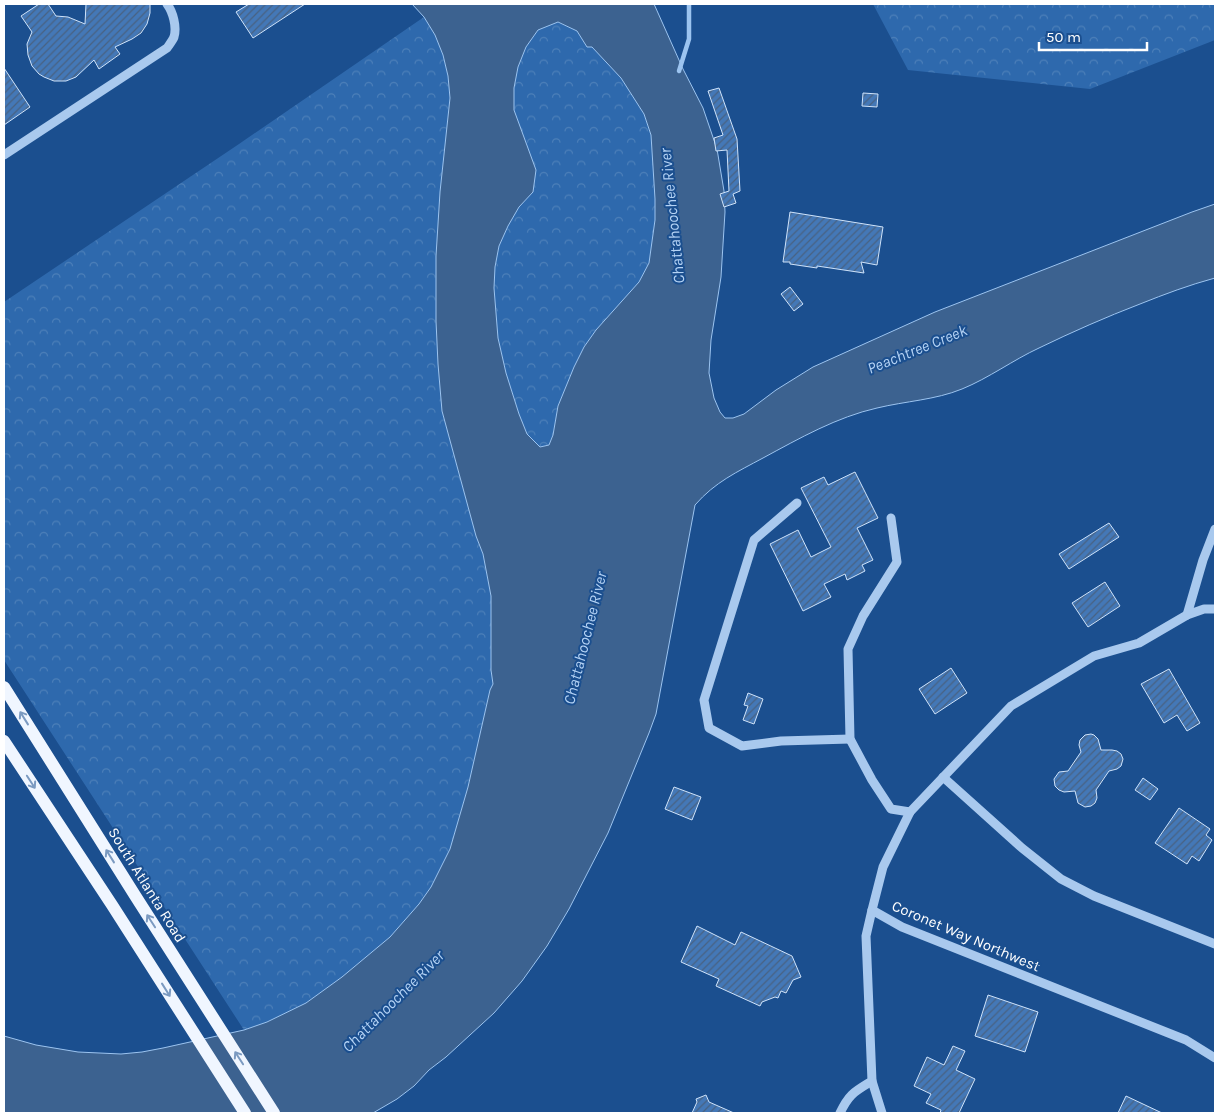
<svg xmlns="http://www.w3.org/2000/svg" width="1219" height="1117" font-family="Karla,sans-serif">
  <style>
    .forest { fill: url(#forest-crowns) }
    .water { fill: #3c6290; stroke: #9cc4f0; fill-rule: evenodd }
    .lines { fill: none; stroke-linecap: round; stroke-linejoin: round }
    .stream { stroke: #9cc4f0; stroke-width: 4.5 }
    .building { fill: url(#building-hatch); stroke: #cfe3fa }
    .minor { stroke: #a9c9ee; stroke-width: 9 }
    .major { stroke: #f0f6ff; stroke-width: 12 }
    .oneway { stroke: #7b9ac1 }
    .labels { text-anchor: middle; dominant-baseline: central; stroke-width: 4; stroke-linejoin: round; paint-order: stroke }
    .street-label { font-size: 15px; fill: #fff; stroke: #1b4f8f }
    .water-label { font-size: 16px; font-style: italic; fill: #b5d3f5; stroke: #1b4f8f }
  </style>
  <defs>
    <pattern id="forest-crowns" width="20" height="18" patternUnits="userSpaceOnUse" patternTransform="scale(1.25)"><rect width="20" height="18" fill="#2e69ad"/><path d="M2 6a3 3 0 1 1 6 0M12 15a3 3 0 1 1 6 0" fill="none" stroke="#4d80b9"/></pattern>
    <pattern id="building-hatch" width="6" height="6" patternUnits="userSpaceOnUse" patternTransform="scale(1.25)"><rect width="6" height="6" fill="#4478b7"/><path d="M-1 1l2-2M0 6l6-6M5 7l2-2" fill="none" stroke="#486282"/></pattern>
  </defs>
  <rect width="100%" height="100%" fill="#1b4f8f"/>
  <g class="forest">
    <polygon points="873,4 1215,4 1215,40 1090,89 908,70"/>
    <polygon points="424,17 435,35 443,55 448,76 450,98 440,192 436,256 436,321 438,364 442,411 476,536 483,554 491,596 491,670 493,684 490,690 468,787 450,849 431,887 419,904 390,937 342,977 306,1003 267,1022 244,1030 4,660 4,302 239,144"/>
    <polygon points="557,22 577,31 587,47 592,46 621,78 644,114 651,135 655,199 655,220 649,263 639,282 596,330 584,347 574,367 558,406 553,435 549,445 540,447 527,434 519,414 506,373 498,338 494,288 495,267 499,246 508,226 519,207 533,192 514,110 514,88 518,67 526,47 538,30"/>
  </g>
  <path class="water" d="M 412,4 L 654,4 L 683,69 L 703,108 L 717,149 L 724,191 L 725,212 L 721,277 L 711,340 L 709,373 L 714,398 L 720,412 L 725,418 L 733,418 L 744,414 L 776,390 L 813,367 L 935,312 L 1192,212 L 1215,204 L 1215,278 C 1189,285 1165,294 1140,304 C 1106,317 1072,332 1039,348 C 1013,360 989,378 962,389 C 935,400 906,401 877,408 C 837,417 800,438 763,458 C 737,472 715,482 695,505 L 656,714 L 649,733 L 608,833 L 569,909 L 547,946 L 522,981 L 494,1013 L 446,1057 L 429,1070 L 414,1086 L 397,1099 L 373,1113 L 4,1113 L 4,1036 L 36,1045 L 78,1052 L 121,1054 L 142,1052 L 163,1048 L 244,1030 L 267,1022 L 306,1003 L 342,977 L 390,937 L 419,904 L 431,887 L 450,849 L 468,787 L 490,690 L 493,684 L 491,670 L 491,596 L 483,554 L 476,536 L 442,411 L 438,364 L 436,321 L 436,256 L 440,192 L 450,98 L 448,76 L 443,55 L 435,35 L 424,17 ZM 558,22 L 577,31 L 587,47 L 592,47 L 621,78 L 644,114 L 651,135 L 655,199 L 655,220 L 649,263 L 639,282 L 596,330 L 584,347 L 574,367 L 558,406 L 553,435 L 549,445 L 540,447 L 527,434 L 519,414 L 506,373 L 498,338 L 494,288 L 495,267 L 499,246 L 508,226 L 519,207 L 533,192 L 536,170 L 514,110 L 514,88 L 518,67 L 526,47 L 538,30 Z"/>
  <g class="lines">
    <polyline class="stream" points="679,71 689,39 689,4"/>
  </g>
  <g class="building">
    <polygon points="39,4 48,4 56,16 68,17 85,24 86,4 150,4 150,13 147,24 141,33 132,39 115,47 120,54 99,69 94,60 76,77 66,81 54,81 44,77 39,74 32,66 28,55 27,44 32,32 21,16"/>
    <polygon points="249,4 305,4 253,38 236,12"/>
    <polygon points="4,68 30,107 4,125"/>
    <polygon points="719,88 737,139 740,191 733,194 736,203 724,207 720,194 729,191 727,150 716,151 714,138 723,135 708,91"/>
    <polygon points="863,93 878,94 877,107 862,106"/>
    <polygon points="790,212 883,227 877,265 861,262 864,273 817,266 817,268 790,264 790,262 783,262"/>
    <polygon points="790,287 803,304 794,311 781,294"/>
    <polygon points="855,472 878,518 857,528 873,560 862,565 865,571 847,580 845,574 824,584 831,597 803,611 770,544 798,530 811,557 831,547 801,488 824,477 828,485"/>
    <polygon points="1109,523 1119,537 1069,569 1059,554"/>
    <polygon points="1105,582 1120,606 1088,627 1072,603"/>
    <polygon points="951,668 967,693 935,714 919,689"/>
    <polygon points="1169,669 1200,723 1187,731 1177,715 1164,723 1141,684"/>
    <polygon points="748,693 763,699 754,724 743,720 748,706 744,705"/>
    <polygon points="1091,734 1094,735 1098,739 1101,750 1112,750 1117,751 1121,754 1123,759 1121,766 1117,769 1109,771 1096,790 1097,798 1095,803 1091,806 1085,807 1078,803 1075,791 1064,792 1059,790 1055,786 1054,779 1059,772 1068,771 1081,752 1079,745 1080,740 1085,735"/>
    <polygon points="1143,778 1158,789 1150,800 1135,790"/>
    <polygon points="674,787 701,797 692,820 665,809"/>
    <polygon points="1179,808 1210,829 1206,835 1212,840 1199,861 1192,856 1187,864 1155,843"/>
    <polygon points="697,926 735,945 741,932 792,956 801,977 793,980 786,993 781,991 778,998 775,997 762,1002 760,1006 716,986 719,979 681,962"/>
    <polygon points="988,995 1038,1012 1025,1052 975,1036"/>
    <polygon points="953,1046 965,1051 956,1070 975,1079 959,1113 940,1113 941,1110 926,1103 931,1094 914,1086 927,1057 944,1065"/>
    <polygon points="706,1095 709,1102 734,1113 692,1113 697,1102 696,1099"/>
    <polygon points="1126,1096 1162,1113 1118,1113"/>
  </g>
  <g class="lines">
    <g class="minor">
      <path d="M 4,155 L 167,48 C 169,45 173,40 174,37 C 177,27 173,12 167,4"/>
      <polyline points="797,503 754,540 704,700 709,728 742,746 781,741 850,739"/>
      <polyline points="891,518 897,562 863,616 848,649 850,739 872,780 891,809 910,812"/>
      <polyline points="1215,609 1204,609 1187,615 1139,643 1094,656 1011,706 910,812 883,867 872,910 902,927 1186,1040 1215,1058"/>
      <polyline points="1187,615 1203,560 1215,529"/>
      <polyline points="943,777 1022,848 1061,879 1094,896 1215,944"/>
      <polyline points="872,910 866,936 872,1081 882,1113"/>
      <path d="M 840,1113 C 849,1094 854,1092 872,1081"/>
    </g>
    <g class="major">
      <polyline points="4,687 136,897 274,1113"/>
      <polyline points="4,741 112,905 245,1113"/>
    </g>
  </g>
  <defs><path id="oneway-shaft" d="M-6 0H5M1.5-3L5.5 0L1.5 3" fill="none" stroke-width="1.6" stroke-linecap="round" stroke-linejoin="round" transform="scale(1.25)"/></defs>
  <g class="oneway">
    <use href="#oneway-shaft" transform="translate(24 718) rotate(-122)"/>
    <use href="#oneway-shaft" transform="translate(31 782) rotate(57)"/>
    <use href="#oneway-shaft" transform="translate(110 856) rotate(-122)"/>
    <use href="#oneway-shaft" transform="translate(151 921) rotate(-123)"/>
    <use href="#oneway-shaft" transform="translate(166 990) rotate(58)"/>
    <use href="#oneway-shaft" transform="translate(239 1058) rotate(-123)"/>
  </g>
  <g class="labels">
    <g class="street-label">
      <text transform="translate(147 885) rotate(58)">South Atlanta Road</text>
      <text transform="translate(966 936) rotate(23)">Coronet Way Northwest</text>
    </g>
    <g class="water-label">
      <text transform="translate(672 216) rotate(-96)">Chattahoochee River</text>
      <text transform="translate(917 349) rotate(-22)">Peachtree Creek</text>
      <text transform="translate(585 638) rotate(-76)">Chattahoochee River</text>
      <text transform="translate(393 1001) rotate(-45)">Chattahoochee River</text>
    </g>
  </g>
  <rect width="1219" height="1117" fill="none" stroke="#ffffff" stroke-width="10"/>
  <path d="M1039 42v8h108v-8" fill="none" stroke="#ffffff" stroke-width="2.5"/>
  <text x="1046" y="42" font-size="15" fill="#ffffff" stroke="#1b4f8f" stroke-width="4" paint-order="stroke">50 m</text>
</svg>
